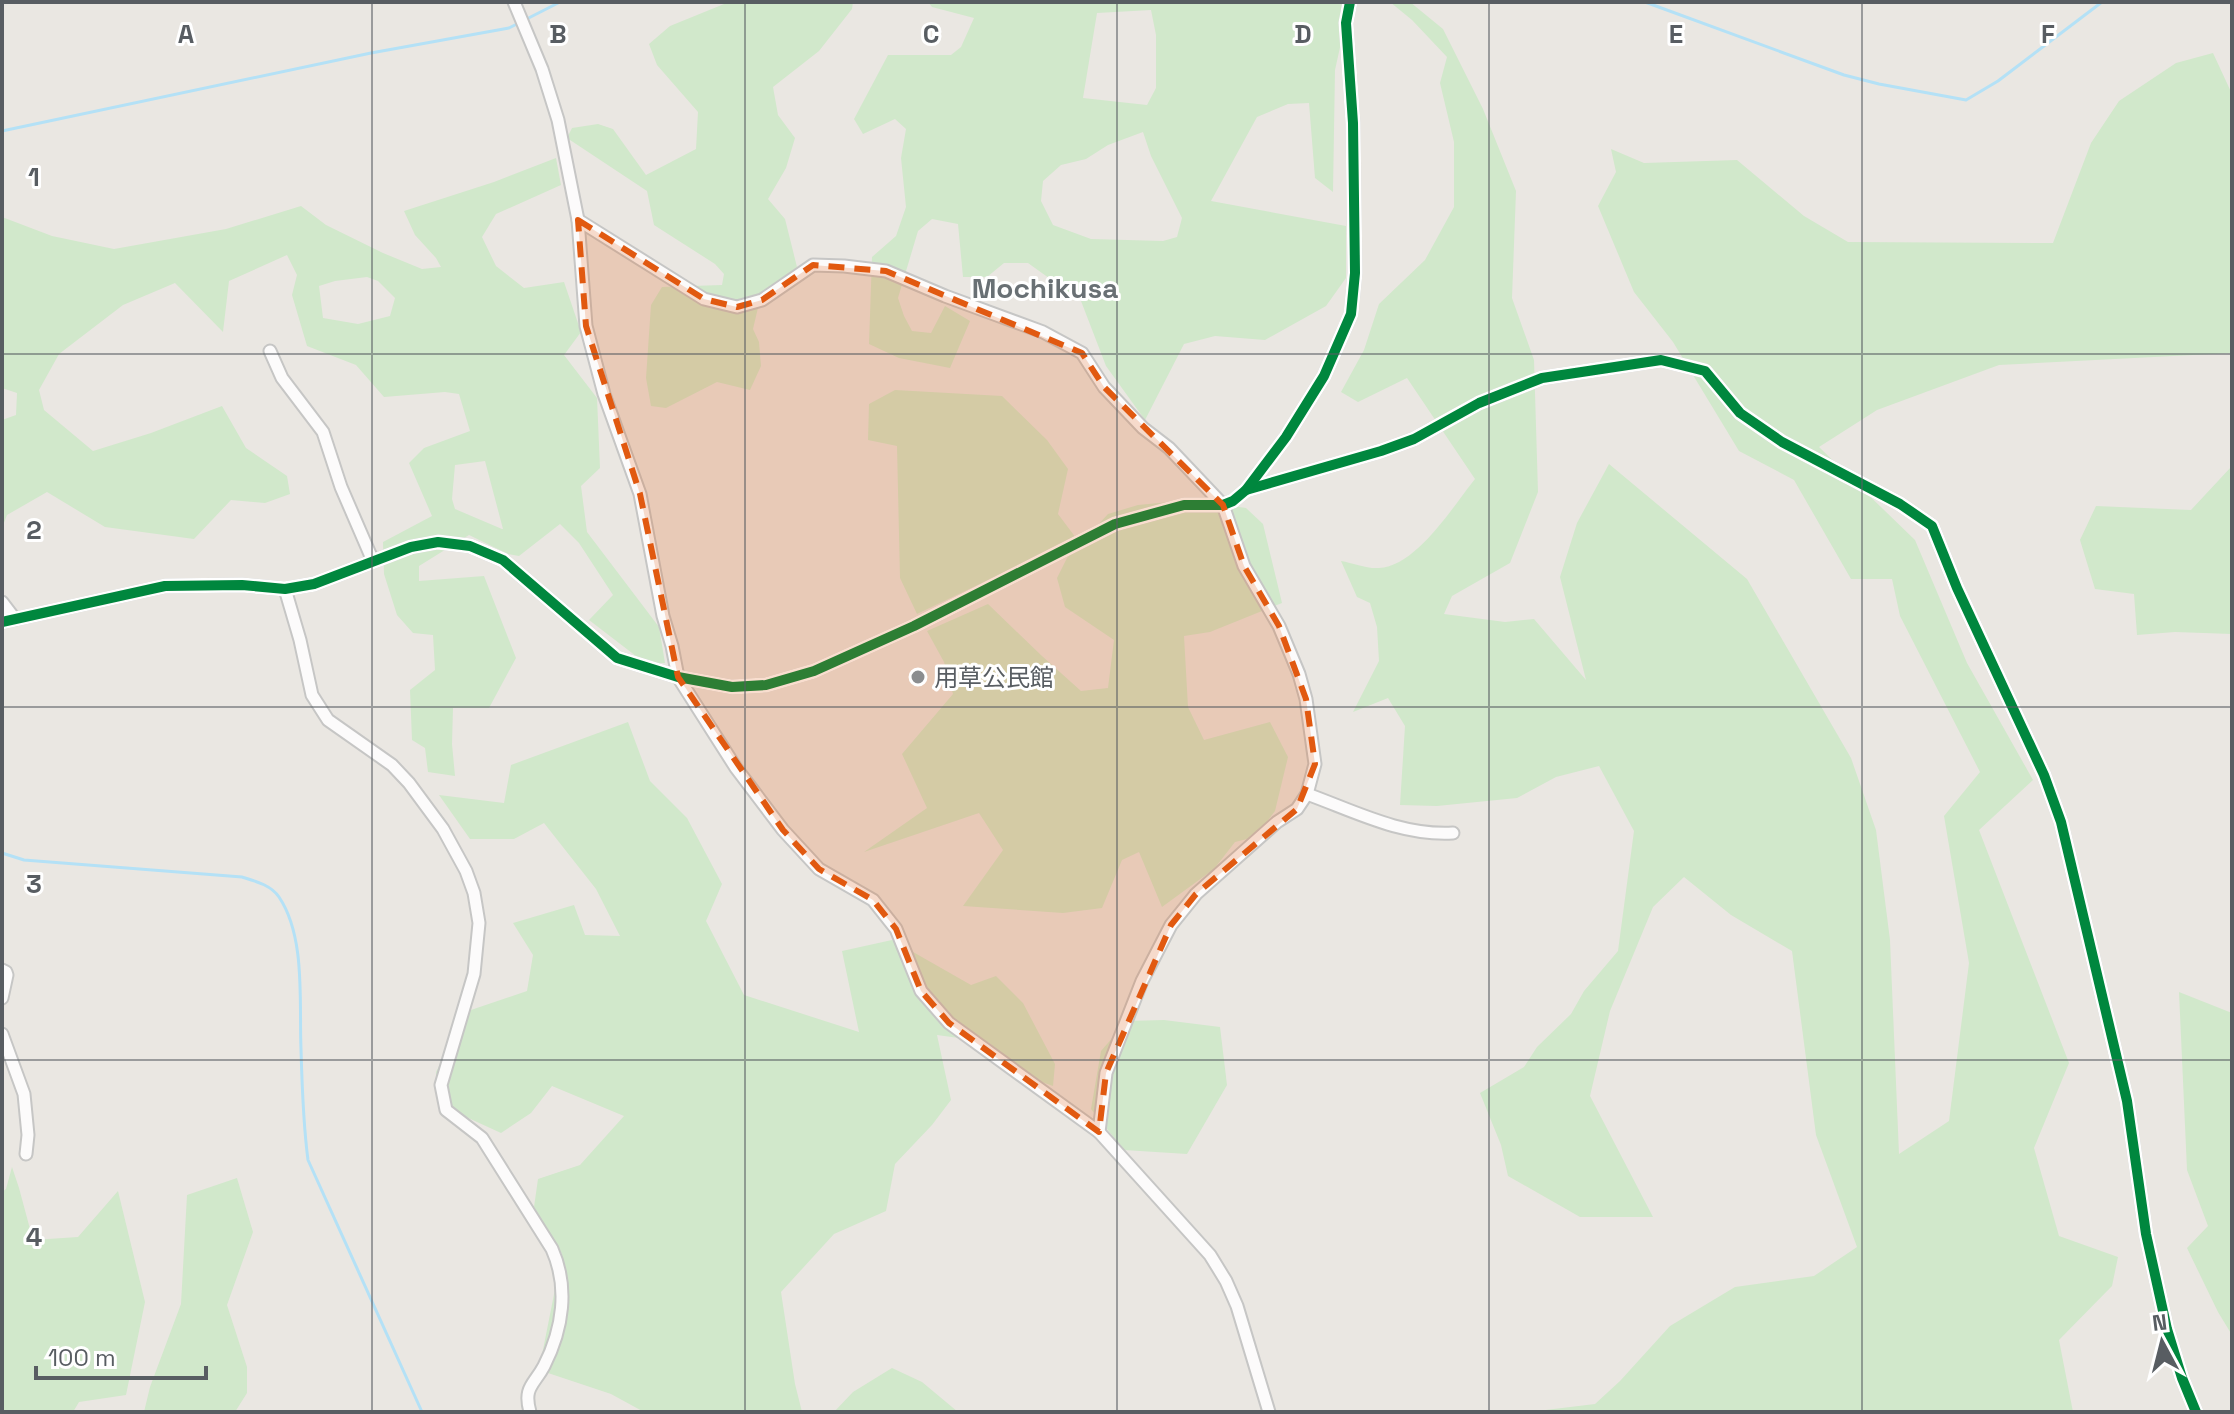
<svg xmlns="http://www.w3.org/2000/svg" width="2234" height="1414" font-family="'Space Grotesk','Noto Sans JP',sans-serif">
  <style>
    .green { fill: #d1e8cb; fill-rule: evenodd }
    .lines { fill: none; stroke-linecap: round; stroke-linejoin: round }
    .stream { stroke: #b4e1f6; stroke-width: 3 }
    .minor-casing { stroke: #c6c6c5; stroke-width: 15 }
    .minor { stroke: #fcfbfb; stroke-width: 11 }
    .cycleway-casing { stroke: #fff; stroke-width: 15 }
    .cycleway { stroke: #00873e; stroke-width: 10 }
    .marked { fill: #e15910; fill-opacity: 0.2; stroke: #e15910; stroke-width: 6; stroke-dasharray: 16 10; stroke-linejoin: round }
    .grid { fill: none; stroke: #585d62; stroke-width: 2; stroke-opacity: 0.55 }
    .poi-dot { fill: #8b8d8f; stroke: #fff; stroke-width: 3 }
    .labels { text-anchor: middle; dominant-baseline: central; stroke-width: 6; stroke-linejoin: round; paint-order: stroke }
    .poi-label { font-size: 24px; fill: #585d62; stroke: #fff; text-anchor: start }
    .quarter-label { font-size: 28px; font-weight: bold; fill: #697074; stroke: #fff }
    .grid-label { font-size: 26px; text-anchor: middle; font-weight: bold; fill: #585d62; stroke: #fff; stroke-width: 6; stroke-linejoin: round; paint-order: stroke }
  </style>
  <rect width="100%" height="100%" fill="#eae7e2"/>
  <g class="green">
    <polygon points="729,2 853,2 852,9 819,51 773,87 778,115 795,138 786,168 768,199 785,219 797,267 761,295 753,329 759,342 761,366 750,390 717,382 666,408 651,406 646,378 651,305 662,287 722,285 724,274 715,264 654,225 647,191 567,138 572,128 598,124 613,129 646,175 696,149 698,112 657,65 649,44 670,26"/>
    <path d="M 928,2 L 1350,2 L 1335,70 L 1333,192 L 1315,178 L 1309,103 L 1288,104 L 1257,117 L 1211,201 L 1346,226 L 1346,278 L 1326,306 L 1265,340 L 1215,336 L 1184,344 L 1145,420 L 1106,366 L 1081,301 L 1028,263 L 1004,263 L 987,277 L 963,277 L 958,224 L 932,219 L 918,231 L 898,298 L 904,316 L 912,331 L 931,333 L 945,306 L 970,321 L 950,368 L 899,358 L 869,344 L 872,257 L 896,236 L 906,207 L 901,158 L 906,129 L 895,119 L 863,134 L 854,119 L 888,55 L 951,55 L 961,47 L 974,18 L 932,7 ZM 1151,10 L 1156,35 L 1156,88 L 1147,105 L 1083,98 L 1097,13 ZM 1143,132 L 1151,156 L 1182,218 L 1177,237 L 1163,241 L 1091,239 L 1053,225 L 1041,201 L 1043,181 L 1061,165 L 1086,159 L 1108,145 Z"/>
    <path d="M 1390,2 L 1410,2 L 1443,29 L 1483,109 L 1516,191 L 1512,298 L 1534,360 L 1538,492 L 1510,563 L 1452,596 L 1444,614 L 1505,622 L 1534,619 L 1586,680 L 1560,577 L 1577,523 L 1609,464 L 1747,579 L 1851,758 L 1876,830 L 1890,940 L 1899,1154 L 1949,1121 L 1969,963 L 1944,816 L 1980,772 L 1900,616 L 1892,579 L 1851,579 L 1794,480 L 1739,451 L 1673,342 L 1634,292 L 1598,206 L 1616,172 L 1611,149 L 1644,163 L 1737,160 L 1804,216 L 1848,242 L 2053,243 L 2091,143 L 2119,101 L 2176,63 L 2213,53 L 2232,94 L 2232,353 L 1999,365 L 1877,410 L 1819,447 L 1915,540 L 1967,663 L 2033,780 L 1979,830 L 2069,1063 L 2034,1148 L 2059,1236 L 2118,1257 L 2112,1286 L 2059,1340 L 2073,1412 L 1529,1412 L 1595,1404 L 1620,1381 L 1670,1326 L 1735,1287 L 1814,1276 L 1857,1247 L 1816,1135 L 1792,951 L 1731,915 L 1684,877 L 1653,907 L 1610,1011 L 1590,1096 L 1653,1217 L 1580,1217 L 1508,1176 L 1501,1145 L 1480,1093 L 1524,1067 L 1537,1047 L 1571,1014 L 1584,991 L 1618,951 L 1634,831 L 1599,766 L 1556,777 L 1517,798 L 1437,806 L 1400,805 L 1405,726 L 1388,698 L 1353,712 L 1379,661 L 1377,627 L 1370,603 L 1357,597 L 1341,561 C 1353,563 1367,569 1379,568 C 1417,566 1453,506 1475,479 L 1407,378 L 1358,402 L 1341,392 L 1364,350 L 1379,304 L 1425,260 L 1454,207 L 1454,142 L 1440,83 L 1447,57 L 1412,20 Z"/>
    <path d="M 556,158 L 561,185 L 496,214 L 482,237 L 496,266 L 524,288 L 564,282 L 581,332 L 564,355 L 597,398 L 600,468 L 581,486 L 587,532 L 659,627 L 665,663 L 645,663 L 589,620 L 613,595 L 579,543 L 560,524 L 519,556 L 508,554 L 469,535 L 419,566 L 419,581 L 484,576 L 516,658 L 489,708 L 453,708 L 452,744 L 455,776 L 428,772 L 425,748 L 412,740 L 410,690 L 435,670 L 433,635 L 413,633 L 397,615 L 384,574 L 383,542 L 432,516 L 409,463 L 424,448 L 470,431 L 459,394 L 445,392 L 384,397 L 356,365 L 307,346 L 292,295 L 297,275 L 287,255 L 229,281 L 223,332 L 175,283 L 123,305 L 59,354 L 39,390 L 44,410 L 93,451 L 151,433 L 222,406 L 246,448 L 287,476 L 290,494 L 265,503 L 231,500 L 194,539 L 105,527 L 47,492 L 7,515 L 2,528 L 2,420 L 16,415 L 17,393 L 2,388 L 2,217 L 52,236 L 114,249 L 226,229 L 301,206 L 326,225 L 383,253 L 422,269 L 441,267 L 436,258 L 415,235 L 404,211 L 494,182 ZM 367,277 L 378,281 L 395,298 L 390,316 L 358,324 L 323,318 L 319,286 L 335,281 ZM 485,461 L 503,529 L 502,529 L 455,509 L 452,499 L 455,465 Z"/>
    <polygon points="895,390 1002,396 1047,440 1068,469 1058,514 1076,538 917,614 900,578 897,446 868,440 869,404"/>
    <polygon points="2232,466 2232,634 2175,632 2137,635 2134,594 2095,589 2080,540 2096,506 2191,510"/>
    <polygon points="1190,500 1246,508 1263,524 1282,603 1210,632 1184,636 1188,707 1204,740 1270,722 1288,757 1275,811 1255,837 1235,842 1214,869 1162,907 1139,852 1122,860 1102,908 1063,913 963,906 1003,850 979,813 864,852 927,808 902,754 953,694 944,662 927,631 988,604 1042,656 1081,691 1108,688 1114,640 1065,607 1057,578 1067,558 1108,514 1138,505"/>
    <polygon points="628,722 650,781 687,818 722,884 706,921 744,995 859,1032 842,951 892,940 971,985 996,976 1023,1003 1055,1064 1053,1086 1036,1080 988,1042 937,1035 951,1100 932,1125 895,1164 886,1211 834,1234 781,1292 795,1384 802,1412 644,1412 611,1394 539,1370 562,1254 534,1207 538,1179 580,1165 624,1116 552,1086 531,1113 501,1133 440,1105 436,1072 468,1011 527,991 533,955 513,923 574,905 585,935 620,936 596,889 544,823 514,839 470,839 439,795 504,803 511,765"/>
    <polygon points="2179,992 2232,1013 2232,1335 2218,1312 2187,1248 2208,1226 2187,1170"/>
    <polygon points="1164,1020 1220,1027 1227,1085 1187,1154 1124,1150 1091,1109 1101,1051 1127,1021"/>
    <polygon points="12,1167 19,1188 33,1240 78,1237 118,1191 145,1302 126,1395 79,1402 73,1412 2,1412 2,1192 6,1189"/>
    <polygon points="237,1178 253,1232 227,1305 247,1367 247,1393 235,1412 144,1412 150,1387 181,1304 187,1195"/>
    <polygon points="892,1368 922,1382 958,1412 834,1412 853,1392"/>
  </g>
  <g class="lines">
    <g class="stream">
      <polyline points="1645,2 1844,75 1879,84 1966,100 1998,81 2102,2"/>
      <polyline points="2,131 371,53 509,28 560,2"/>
      <path d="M 2,853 L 24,860 L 242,877 C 255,881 271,885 279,897 C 306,937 299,1003 301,1049 C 302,1086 303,1123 308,1160 L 422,1412"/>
    </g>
    <g class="minor-casing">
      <g id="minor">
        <polyline points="514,2 542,69 558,120 578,220 586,326 604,394 640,494 663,616 672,646 678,677 736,768 783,830 819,869 873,900 896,929 921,991 949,1023 1099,1132 1210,1255 1226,1281 1237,1306 1269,1412"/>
        <polyline points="578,220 704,299 737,307 762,300 813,265 844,266 886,271 945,296 1043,332 1082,353 1104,387 1143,428 1169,448 1223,505 1244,566 1279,626 1299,674 1306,699 1315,764 1307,794 1297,809 1277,822 1196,894 1171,925 1142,981 1106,1073 1099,1132"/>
        <polyline points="270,351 282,378 323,432 341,487 373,561"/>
        <polyline points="1246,490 1381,451 1414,439 1479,403 1542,378 1661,360 1705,371 1740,413 1782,442 1900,504 1932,526 1957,588 2044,775 2061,822 2127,1101 2146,1234 2167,1329 2182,1378 2196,1412"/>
        <path d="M 285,589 L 300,640 L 312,695 L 328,720 L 392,765 L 409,783 L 443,829 L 466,871 L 474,893 L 479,923 L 474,974 L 441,1085 L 446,1110 L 482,1138 L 552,1249 C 569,1287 563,1329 544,1366 C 534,1385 523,1387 530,1412"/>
        <polyline points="2,602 15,619"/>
        <polyline points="2,622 165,586 242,585 285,589 314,584 411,547 438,542 470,546 503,560 617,658 678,677 732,687 766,685 814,671 914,626 1115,524 1184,505 1223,505 1233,501 1246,490 1286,437 1324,376 1351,314 1355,273 1353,123 1346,23 1350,2"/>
        <path d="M 1307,794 C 1354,811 1401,836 1453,833"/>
        <polyline points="2,970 6,972 7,975 2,998"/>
        <polyline points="2,1034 24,1094 28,1135 26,1154"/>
      </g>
    </g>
    <use href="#minor" class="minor"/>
    <g class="cycleway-casing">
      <g id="cycleway">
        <polyline points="1246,490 1381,451 1414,439 1479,403 1542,378 1661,360 1705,371 1740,413 1782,442 1900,504 1932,526 1957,588 2044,775 2061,822 2127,1101 2146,1234 2167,1329 2182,1378 2196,1412"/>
        <polyline points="2,622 165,586 242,585 285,589 314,584 411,547 438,542 470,546 503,560 617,658 678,677 732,687 766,685 814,671 914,626 1115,524 1184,505 1223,505 1233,501 1246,490 1286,437 1324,376 1351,314 1355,273 1353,123 1346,23 1350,2"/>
      </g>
    </g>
    <use href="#cycleway" class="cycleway"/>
  </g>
  <path class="marked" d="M 578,220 L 704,299 L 737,307 L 762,300 L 813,265 L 886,271 L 1082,353 L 1104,387 L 1223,505 L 1244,566 L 1279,626 L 1306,699 L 1315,764 L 1297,809 L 1196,894 L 1171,925 L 1106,1073 L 1099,1132 L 949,1023 L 921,991 L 896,929 L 873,900 L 819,869 L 783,830 L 678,677 L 640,494 L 586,326 Z"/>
  <path class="grid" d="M 372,2 L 372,1412M 745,2 L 745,1412M 1117,2 L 1117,1412M 1489,2 L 1489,1412M 1862,2 L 1862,1412M 2,354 L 2232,354M 2,707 L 2232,707M 2,1060 L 2232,1060"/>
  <circle class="poi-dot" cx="918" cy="677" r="8"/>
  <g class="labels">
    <g class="poi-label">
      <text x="934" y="677">用草公民館</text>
    </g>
    <g class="quarter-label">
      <text x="1045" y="288">Mochikusa</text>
    </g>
  </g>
  <g class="grid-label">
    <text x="186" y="43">A</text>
    <text x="558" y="43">B</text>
    <text x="931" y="43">C</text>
    <text x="1303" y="43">D</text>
    <text x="1676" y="43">E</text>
    <text x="2048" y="43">F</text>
    <text x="34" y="186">1</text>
    <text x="34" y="539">2</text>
    <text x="34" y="893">3</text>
    <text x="34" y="1246">4</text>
  </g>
  <rect width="2234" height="1414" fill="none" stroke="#585d62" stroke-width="8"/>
  <g transform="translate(2162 1342) rotate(353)" stroke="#ffffff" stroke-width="6" paint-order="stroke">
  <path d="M0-6L14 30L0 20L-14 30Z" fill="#585d62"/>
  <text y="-12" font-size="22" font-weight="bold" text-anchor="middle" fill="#585d62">N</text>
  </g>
  <path d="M36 1366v12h170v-12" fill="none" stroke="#585d62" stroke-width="4"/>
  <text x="48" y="1366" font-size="24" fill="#585d62" stroke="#ffffff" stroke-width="6" paint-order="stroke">100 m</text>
</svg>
